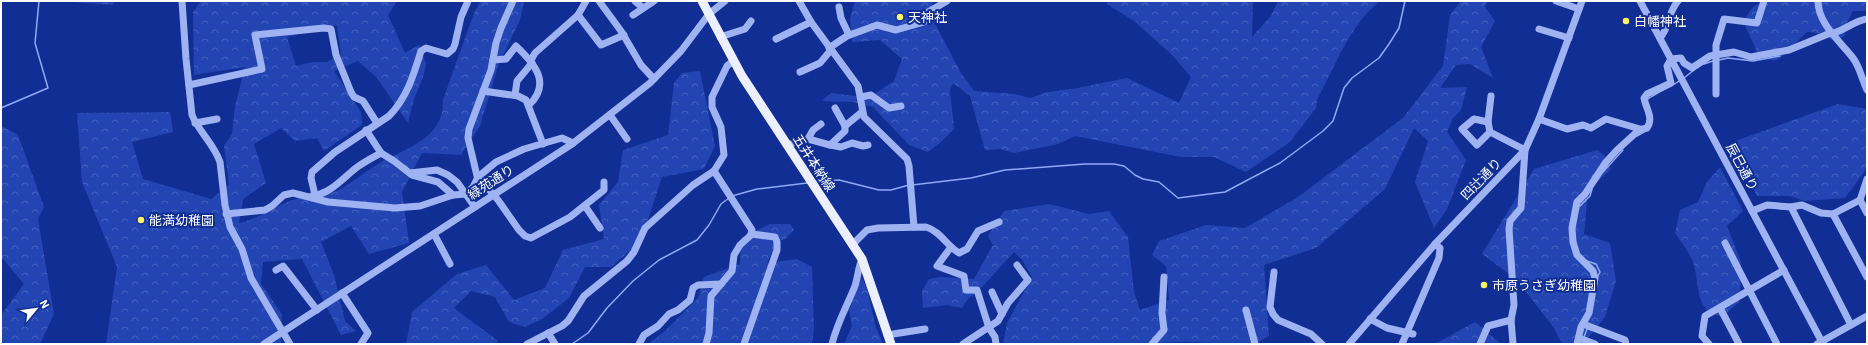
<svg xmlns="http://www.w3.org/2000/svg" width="1868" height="345" font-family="'IBM Plex Sans','Noto Sans JP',sans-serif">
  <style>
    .forest { fill: url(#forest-crowns); fill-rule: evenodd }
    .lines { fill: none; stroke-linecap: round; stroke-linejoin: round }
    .stream { stroke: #91aaf6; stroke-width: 1.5 }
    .minor { stroke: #9fb3f3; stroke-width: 7 }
    .major { stroke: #ebefff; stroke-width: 9 }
    .poi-dot { fill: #fff461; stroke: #112e94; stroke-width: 1.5 }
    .labels { text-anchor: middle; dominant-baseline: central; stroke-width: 4; stroke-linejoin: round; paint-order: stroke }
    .poi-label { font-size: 13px; fill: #fff; stroke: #112e94; text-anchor: start }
    .street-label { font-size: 13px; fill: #fff; stroke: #112e94 }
  </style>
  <defs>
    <pattern id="forest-crowns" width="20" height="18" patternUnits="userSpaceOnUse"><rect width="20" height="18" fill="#2345b3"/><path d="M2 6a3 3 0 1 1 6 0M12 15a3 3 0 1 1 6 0" fill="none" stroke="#4461be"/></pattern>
  </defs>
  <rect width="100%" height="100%" fill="#112e94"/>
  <g class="forest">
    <polygon points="61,1 116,1 113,5"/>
    <path d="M 201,1 L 397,1 L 388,15 L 405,53 L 419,45 L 426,64 L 423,77 L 414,99 L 408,123 L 377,78 L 358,61 L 334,71 L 361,112 L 362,125 L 324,151 L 317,138 L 295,141 L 281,128 L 254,144 L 266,183 L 243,199 L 239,223 C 258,219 273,207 292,200 C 305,196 321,197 334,192 C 351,185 362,173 378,164 C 405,148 445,139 443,100 L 474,13 L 481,1 L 524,1 L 520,20 L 498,66 L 480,126 L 461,155 L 422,153 L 402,192 L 409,243 L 369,254 L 351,226 L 321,242 L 334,275 L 345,321 L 356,331 L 341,335 L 302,259 L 263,262 L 261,284 L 282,314 L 281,344 L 106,344 L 117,267 L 82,182 L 77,113 L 170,112 L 173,132 L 132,142 L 143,179 L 211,199 L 229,185 L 224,146 L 232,134 L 235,106 L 245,67 L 194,75 L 193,12 ZM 337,25 L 341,54 L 327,62 L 313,62 L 296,66 L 287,37 Z"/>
    <path d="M 855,1 L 932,1 L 934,22 L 961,73 L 974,91 L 1014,94 L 1030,98 L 1048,92 L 1078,88 L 1127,78 L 1179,103 L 1191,77 L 1171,54 L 1134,21 L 1107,4 L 1108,1 L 1253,1 L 1252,37 L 1271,16 L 1278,1 L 1380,1 C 1351,23 1334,68 1317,100 L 1316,108 L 1290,142 L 1246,172 L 1214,157 L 1181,157 L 1075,136 L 1058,144 L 1014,153 L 1000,149 L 985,150 L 970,96 L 953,83 L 950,90 L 954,129 L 942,141 L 928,152 L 909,145 L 873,107 L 853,102 L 822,101 L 831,93 L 864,97 L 873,95 L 894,81 L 902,59 L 880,40 L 852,42 L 850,19 Z"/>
    <path d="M 1461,1 L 1487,1 L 1485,7 L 1495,21 L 1481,47 L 1493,78 L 1470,64 L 1456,65 L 1440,88 L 1467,87 L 1461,110 L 1453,118 L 1447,132 L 1466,160 L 1447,209 L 1434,228 L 1415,182 L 1428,141 L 1414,128 L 1385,189 L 1316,248 L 1264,265 L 1269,336 C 1264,339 1258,343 1252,344 C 1220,345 1185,339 1153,344 L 1003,344 L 1007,323 L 1032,277 L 1022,260 L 1014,252 L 981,288 L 968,299 L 962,308 L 947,305 L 923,308 L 922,291 L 929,279 L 940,277 L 974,279 L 993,245 L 988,236 L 1004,211 L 1049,204 L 1089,214 L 1109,211 L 1128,237 L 1134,292 L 1140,310 L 1169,300 L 1166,266 L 1152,255 L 1159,241 L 1206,225 L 1245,228 L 1298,197 L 1403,118 L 1443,66 L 1450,15 Z"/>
    <path d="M 1764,1 L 1867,1 L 1867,11 L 1853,11 L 1846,24 L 1845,35 L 1837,41 C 1823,38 1822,32 1807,32 C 1800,38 1783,58 1776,60 C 1771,61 1765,58 1760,58 L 1743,21 L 1753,7 Z"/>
    <polygon points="700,71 715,146 704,169 662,177 641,241 611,267 585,267 569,298 542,319 525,327 509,322 495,297 471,291 454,308 497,340 497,344 406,344 412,312 457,274 486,265 514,300 545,288 563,250 604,239 599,205 618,182 623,150 668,135 674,83 682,73"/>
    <polygon points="1838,104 1867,109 1867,168 1845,198 1805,201 1790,196 1757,196 1734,148 1738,140"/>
    <polygon points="1,126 18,135 44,207 38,219 54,314 40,344 1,344 1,315 24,284 3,259 1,259"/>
    <polygon points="1597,150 1604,155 1611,169 1588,191 1584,234 1610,243 1616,281 1605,317 1587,339 1580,344 1562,344 1554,328 1517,280 1482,254 1534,169"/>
    <path d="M 1720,167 L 1743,211 L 1727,226 L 1741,262 L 1740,301 L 1722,317 C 1693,310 1701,286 1693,262 C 1689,252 1681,242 1675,233 L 1680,210 L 1698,202 L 1707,182 Z"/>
    <polygon points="770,224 790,224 794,230 785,239 777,242 767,263 797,259 812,267 814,328 812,344 648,344 665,331 698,298 704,277 740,264 741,238"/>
    <polygon points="862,278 867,288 875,325 883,344 844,344 852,326 849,310"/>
    <polygon points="1475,322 1501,344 1435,344"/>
  </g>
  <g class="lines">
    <g class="stream">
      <polyline points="1719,60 1728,58 1753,61 1780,56"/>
      <polyline points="1704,64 1713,61"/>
      <polyline points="1684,78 1694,70"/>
      <path d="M 1647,100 C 1650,96 1673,86 1679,81"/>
      <polyline points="1,108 48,88 35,43 39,1"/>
      <polyline points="1637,136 1644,132"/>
      <polyline points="1603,172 1623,150"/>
      <polyline points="816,182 839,180 879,190 891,190 909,185"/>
      <polyline points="912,185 971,178 1005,170 1085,164 1114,164 1124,166 1135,175 1143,179 1159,182 1178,198 1225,192 1280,163 1323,131 1333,121 1344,88 1352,78 1379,58 1389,44 1399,28 1405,1"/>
      <polyline points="732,196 757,189 807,183"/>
      <polyline points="1580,206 1590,196 1592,189"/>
      <polyline points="1587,261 1596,264 1600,272 1597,278"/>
      <polyline points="1584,337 1587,329"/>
      <polyline points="572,344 588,333 607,308 633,281 659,260 697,240 709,225 721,204 729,198"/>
    </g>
    <g class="minor">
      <path d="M 182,1 L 186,59 L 192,115 C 199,132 214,144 220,162 L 225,205 L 230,227 L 242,249 L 251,278 L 290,344"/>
      <polyline points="513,1 501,28 496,43 491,70 469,129 468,138 477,176 498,200 519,230 525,236 531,238 570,217 604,190 604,182"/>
      <polyline points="599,1 621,31 641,65 654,79"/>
      <polyline points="635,1 643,8"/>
      <polyline points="799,1 811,22 858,86 864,117 907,159 909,166 914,227"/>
      <polyline points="1556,1 1579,9"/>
      <polyline points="1640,1 1823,344"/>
      <path d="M 1818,1 C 1818,24 1840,41 1853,58 C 1860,67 1862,80 1867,90"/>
      <polyline points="839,7 841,18 849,35"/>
      <polyline points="578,15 601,45 624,35"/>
      <polyline points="633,15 654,1"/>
      <polyline points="1539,29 1569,38"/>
      <polyline points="720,37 745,29 751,21"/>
      <path d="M 1660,38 C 1670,27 1668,12 1678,1"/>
      <polyline points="776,39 811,22"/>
      <polyline points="829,48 847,36 877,25 896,30 924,22 928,12 947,1"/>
      <path d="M 493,60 L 506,59 L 516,46 C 534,63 552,83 529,105"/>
      <polyline points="531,60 535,53 578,15 586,1"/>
      <polyline points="800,72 820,63 831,50"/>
      <polyline points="189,85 262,69 255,35 324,28 331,29 336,55 351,92 354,97 363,101 377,123"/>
      <polyline points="483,91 518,96 526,100 543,144"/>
      <polyline points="1716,94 1716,45 1724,19 1757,23 1764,1"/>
      <polyline points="515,95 517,81 532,63"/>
      <polyline points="1491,96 1488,122 1490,132 1525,150 1521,208 1510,221 1509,229 1514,305 1511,320 1513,344"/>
      <polyline points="861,97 871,95 889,108 901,106"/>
      <polyline points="610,115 627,139"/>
      <polyline points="1539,119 1567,129 1583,125 1591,128 1606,119 1640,129"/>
      <polyline points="1488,122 1474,119 1462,129 1477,145 1490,132"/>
      <polyline points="195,123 217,119"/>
      <polyline points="845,126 862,112"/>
      <polyline points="366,130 381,153 394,161 412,175 438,182 453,195"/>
      <polyline points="808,139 813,130 821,124"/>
      <polyline points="787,145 808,139 830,145 845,131 845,126 835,108"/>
      <polyline points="830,145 841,147 852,143 863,146 868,145"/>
      <polyline points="410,173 437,170 448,175 457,182 475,207"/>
      <path d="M 315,195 L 311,178 L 312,172 L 335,152 L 389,116 C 407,98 414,74 421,51 L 426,48 L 447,54 L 453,49 L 455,44 L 461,17 L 468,1"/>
      <path d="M 312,196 C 330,194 342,179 356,168 C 364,162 372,158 381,153"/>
      <polyline points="1860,200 1867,213"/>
      <polyline points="585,206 600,228"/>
      <polyline points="1752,211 1767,205 1791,207"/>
      <polyline points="226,214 265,210 272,206 284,195 293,193 328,202 395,208 420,206 453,195 466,194 473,187 478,177 496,162 524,149 562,138 573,143"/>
      <polyline points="1833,214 1867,277"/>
      <polyline points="434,234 450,264"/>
      <polyline points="1725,243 1777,344"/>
      <path d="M 852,245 L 867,230 L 878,228 L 926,227 C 940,231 947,246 959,253 L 967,249 L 978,231 L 999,222"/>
      <polyline points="951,247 937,266 964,276 966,290 977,290 989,328 995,337 996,344"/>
      <polyline points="276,270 283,266 317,310"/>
      <polyline points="1274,272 1270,307 1273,314 1278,320 1311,334 1322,344"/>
      <polyline points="992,292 1002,314"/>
      <polyline points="342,293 368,333 361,344"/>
      <polyline points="1720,308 1739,344"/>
      <polyline points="1246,310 1255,344"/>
      <polyline points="1370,319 1387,328 1413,334"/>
      <polyline points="1583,324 1625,340 1626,344"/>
      <polyline points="1851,325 1791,207 1802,205 1821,213 1833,214 1860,200 1867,179"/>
      <polyline points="548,333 555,344"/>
      <polyline points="887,335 925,329"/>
      <polyline points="1579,338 1595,344"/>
      <polyline points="264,344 572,144 650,83 681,51 709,14 725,1"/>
      <polyline points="527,344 562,326 568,321 584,296 627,261 634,252 645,228 693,185 714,171 724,155 721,127 712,107 712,97 727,66 733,61"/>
      <polyline points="639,344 644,335 658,326 669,314 678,310 690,300 693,288 698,285 721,284"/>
      <polyline points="706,344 709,333 711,296 732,271 734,255 740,245 751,235 752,230 714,171"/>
      <polyline points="744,344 777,250 777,242 775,237 751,234"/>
      <path d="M 832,344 C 837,323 847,306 855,286 C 858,277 858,268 862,259"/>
      <polyline points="963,344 998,321 1008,303 1028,280 1017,265"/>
      <polyline points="1152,344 1164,330 1162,313 1164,277"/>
      <polyline points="1349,344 1435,244 1525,150 1539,119 1582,1"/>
      <polyline points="1402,344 1439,258 1440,248 1435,244"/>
      <polyline points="1480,344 1488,326 1511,320"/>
      <path d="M 1577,344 L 1581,327 L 1589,313 L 1595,278 L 1593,271 L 1577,255 L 1573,242 L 1572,228 L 1577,202 L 1585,194 L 1606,162 L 1617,150 L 1639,130 L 1647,128 C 1654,118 1646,109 1644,98 L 1647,94 L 1671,83 L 1667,66 L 1671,59 L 1681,58 L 1684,63 L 1692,68 L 1710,56 L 1734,52 L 1751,57 L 1789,50 L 1828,34 C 1841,34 1852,21 1867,19"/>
      <polyline points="1709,344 1702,336 1705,316 1784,270"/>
      <polyline points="1817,344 1867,316"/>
    </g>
    <polyline class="major" points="702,1 742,76 862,259 891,344"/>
  </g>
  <g class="poi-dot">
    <circle cx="900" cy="17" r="4"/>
    <circle cx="1626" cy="21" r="4"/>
    <circle cx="141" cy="220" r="4"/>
    <circle cx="1484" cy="285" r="4"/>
  </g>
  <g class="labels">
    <g class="poi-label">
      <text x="908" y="17">天神社</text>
      <text x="1634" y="21">白幡神社</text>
      <text x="149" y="220">能満幼稚園</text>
      <text x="1492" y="285">市原うさぎ幼稚園</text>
    </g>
    <g class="street-label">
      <text transform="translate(814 163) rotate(57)">五井本納線</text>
      <text transform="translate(1742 167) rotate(62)">辰巳通り</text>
      <text transform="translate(1481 179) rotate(-46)">四辻通り</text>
      <text transform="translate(491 182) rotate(-33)">緑苑通り</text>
    </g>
  </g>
  <rect width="1868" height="345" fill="none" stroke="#ffffff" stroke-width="4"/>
  <g transform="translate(36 309) rotate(61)" stroke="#112e94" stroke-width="3" paint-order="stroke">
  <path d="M0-3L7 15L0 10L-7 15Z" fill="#ffffff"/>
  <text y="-6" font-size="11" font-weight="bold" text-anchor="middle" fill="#ffffff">N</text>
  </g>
</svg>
